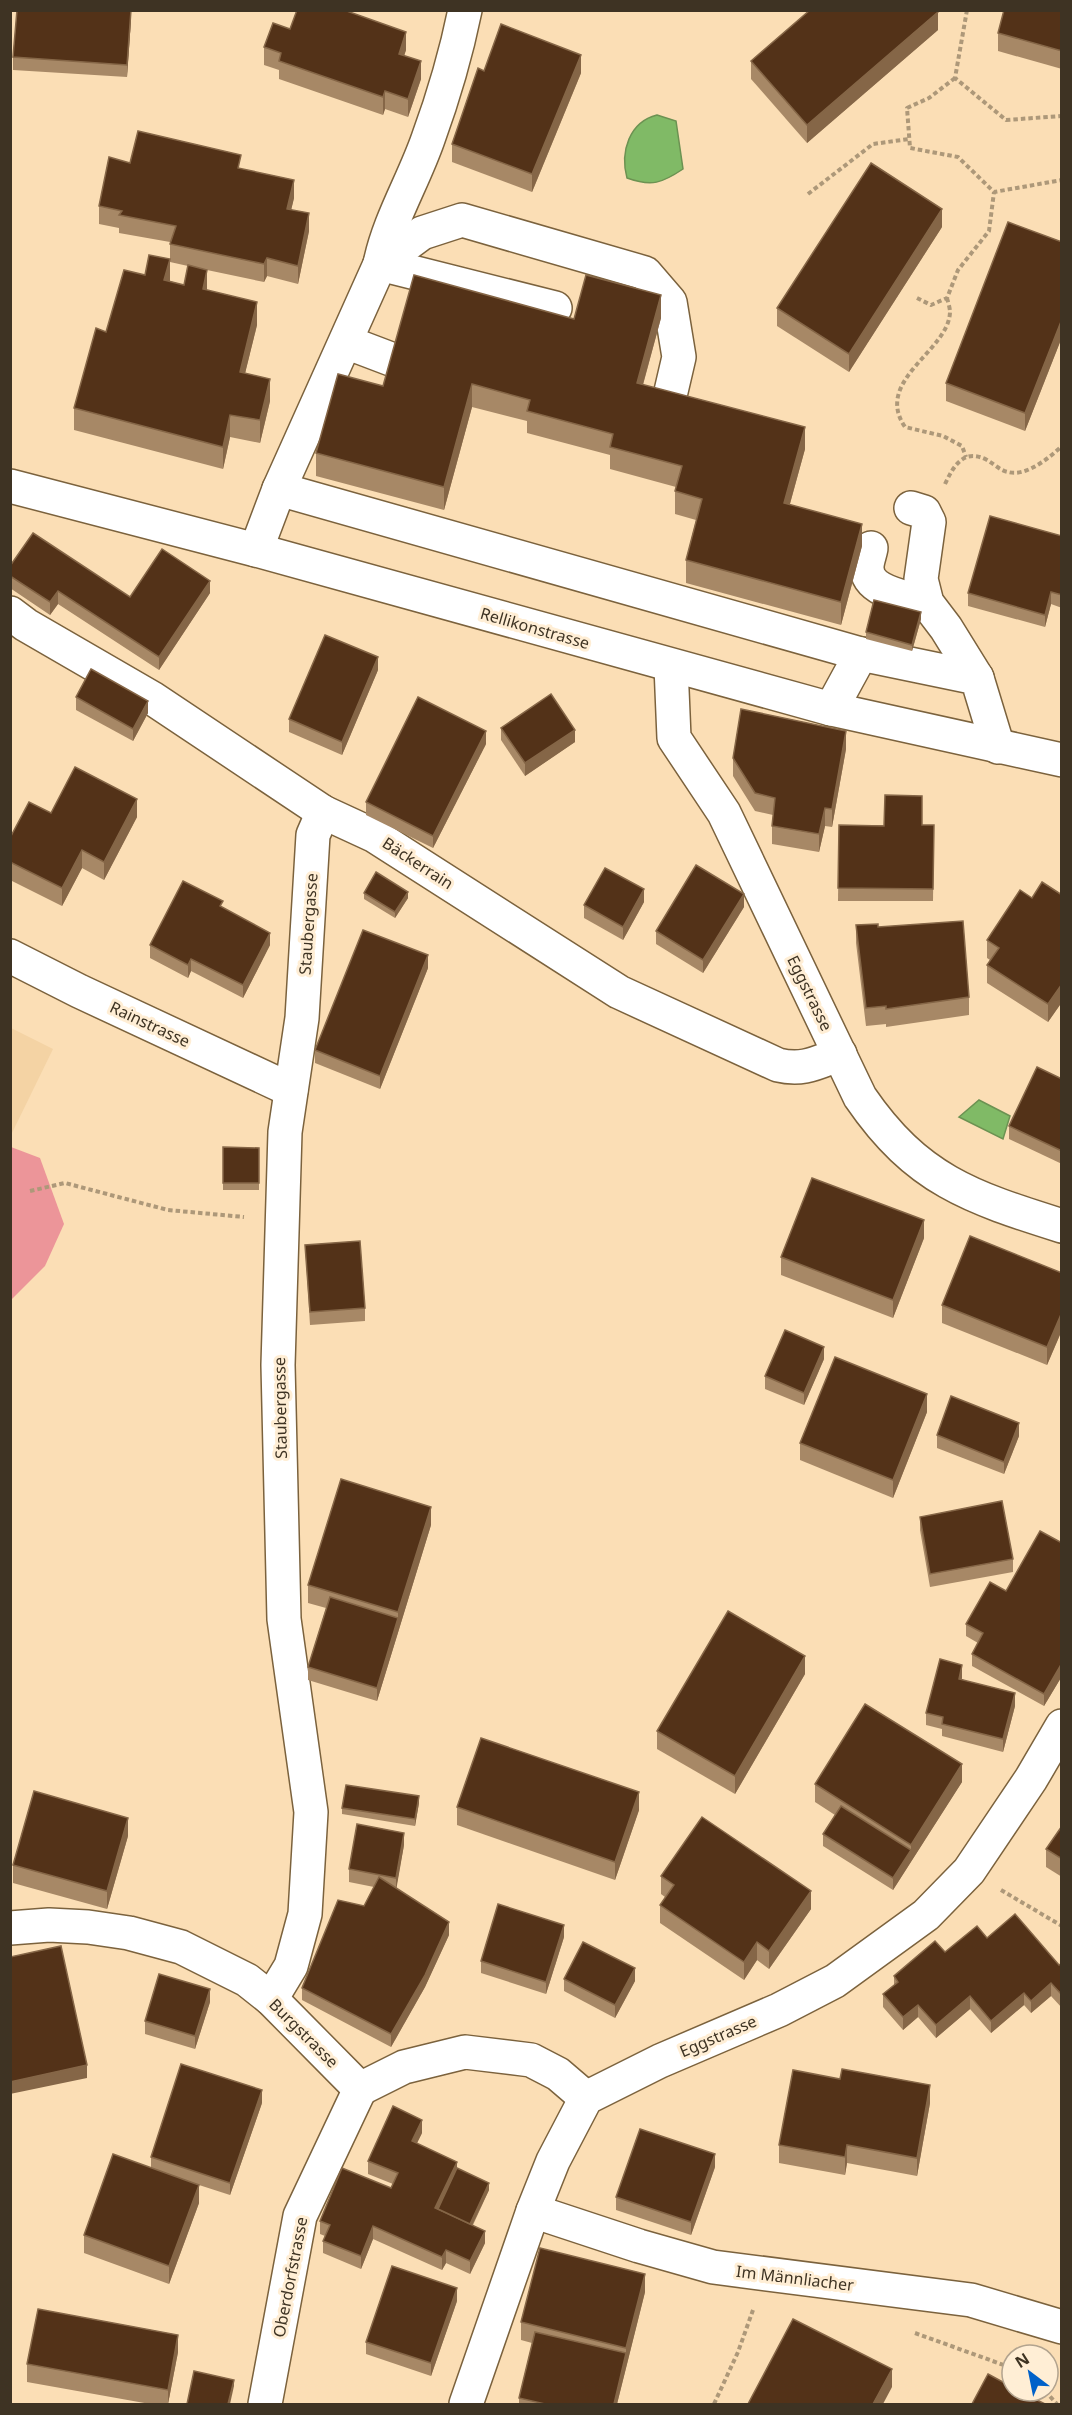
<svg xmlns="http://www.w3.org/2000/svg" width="1072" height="2415" font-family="'Noto Sans',sans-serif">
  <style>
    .built { fill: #f4d3a4 }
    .green { fill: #ec9599 }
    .water { fill: #80ba66; stroke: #6c9252; stroke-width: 1.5 }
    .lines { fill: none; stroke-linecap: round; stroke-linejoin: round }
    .minor-casing { stroke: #7b623d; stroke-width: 36 }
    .path { stroke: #ad9879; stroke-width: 4; stroke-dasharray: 4.5 3; stroke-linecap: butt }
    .minor { stroke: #fff; stroke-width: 33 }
    .wall { fill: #a78866; fill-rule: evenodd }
    .shaded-wall { fill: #856647 }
    .building { fill: #533218; stroke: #856647; stroke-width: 1.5 }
    .labels { text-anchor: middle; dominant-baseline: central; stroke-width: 6; stroke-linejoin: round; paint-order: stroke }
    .street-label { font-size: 16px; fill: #3e3323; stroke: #ffeed5 }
  </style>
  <rect width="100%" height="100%" fill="#fbdeb5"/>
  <polygon class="built" points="11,1028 53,1049 11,1135"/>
  <polygon class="green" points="11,1147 40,1158 64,1224 45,1266 11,1300"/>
  <g class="water">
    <path d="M 657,115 L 676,121 L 683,169 C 662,183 652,187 627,178 C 620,152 629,122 657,115 Z"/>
    <polygon points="979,1100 1010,1116 1003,1139 959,1117"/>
  </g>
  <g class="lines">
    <g class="minor-casing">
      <g id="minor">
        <polyline points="380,264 422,233 462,220 645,273 670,302 679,357 666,413"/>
        <polyline points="380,264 555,308"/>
        <polyline points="346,342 396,361"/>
        <polyline points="10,486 256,550 831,709 1062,760"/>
        <polyline points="279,489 861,654 977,678 998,747"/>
        <polyline points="911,508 924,512 929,522 921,579 927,603 946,628 977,678"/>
        <path d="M 871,548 C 870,554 867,561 867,567 C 866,592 909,598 927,603"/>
        <path d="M 256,550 L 279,489 L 380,264 C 389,220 413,182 428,139 C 443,98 456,54 465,10"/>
        <path d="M 10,613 L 26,625 L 152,698 L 323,812 L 375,836 L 619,992 L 778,1065 C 803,1071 816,1063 840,1054"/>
        <path d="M 671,666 L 674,738 L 724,813 L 860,1097 C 917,1180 970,1197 1062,1226"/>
        <polyline points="831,709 861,654"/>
        <polyline points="10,956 79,991 291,1090"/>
        <polyline points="10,1928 49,1925 88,1927 129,1933 181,1947 247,1980 271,1999 360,2089"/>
        <polyline points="271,1999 291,1966 305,1914 311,1812 284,1619 278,1365 285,1132 302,1018 313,835 323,812"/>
        <polyline points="360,2089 404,2067 465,2052 531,2060 558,2074 586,2098"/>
        <polyline points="533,2211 639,2246 713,2267 971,2300 1062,2327"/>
        <polyline points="265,2404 300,2216 360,2089"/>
        <polyline points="466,2404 533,2211 553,2161 586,2098 660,2061 779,2010 835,1981 926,1915 969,1871 1031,1779 1062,1726"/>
      </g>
    </g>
    <g class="path">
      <polyline points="967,10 955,78 1006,120 1062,116"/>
      <polyline points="955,78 929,98 907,108 910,148 958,157 994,192 1062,180"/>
      <polyline points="808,194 873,144 909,139"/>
      <polyline points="917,298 931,305 947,298 958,270 989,231 994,192"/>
      <path d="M 947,298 C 948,302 950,308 950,312 C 949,351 873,380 905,427 L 943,436 L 962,446 L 966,457"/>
      <path d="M 945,484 C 954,465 964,448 987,460 C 994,464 1001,471 1008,472 C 1026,477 1049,458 1062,446"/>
      <polyline points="30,1191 65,1183 168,1210 244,1217"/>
      <polyline points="1001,1890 1062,1926"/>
      <polyline points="915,2333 1012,2368"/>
      <polyline points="1045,2391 1057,2404"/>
      <polyline points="714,2404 738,2352 753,2310"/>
    </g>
    <use href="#minor" class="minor"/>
  </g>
  <g class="wall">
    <polygon points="1062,10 1062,69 998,51 998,33"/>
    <polygon points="131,20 127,77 13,70 13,57"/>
    <polygon points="290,29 406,50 404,55 421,79 408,117 385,109 383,115 279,79 279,70 264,65 264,47"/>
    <polygon points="938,30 807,143 751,79 751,61"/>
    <polygon points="484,71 581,73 532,192 452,162 452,144"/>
    <path d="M 130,163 L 241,169 L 294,198 L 291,210 L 309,231 L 298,284 L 267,276 L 264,282 L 207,270 L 207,290 L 257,325 L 245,373 L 270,401 L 260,443 L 230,437 L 223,469 L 74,430 L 74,408 L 106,332 L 145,275 L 170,259 L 170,242 L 119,233 L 119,228 L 99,224 L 99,206 ZM 170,262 L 188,266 L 184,285 L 170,281 Z"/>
    <polygon points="942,227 849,372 777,326 777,308"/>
    <polygon points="1062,242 1062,337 1025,431 946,401 946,383"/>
    <polygon points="661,318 643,385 805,449 790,504 862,546 841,625 686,583 686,560 696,520 675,514 675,491 676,487 610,469 610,455 527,433 527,421 472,407 444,510 316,476 316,453 383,386 574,319"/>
    <polygon points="1062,536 1062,608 1051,604 1045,627 968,606 968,593"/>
    <polygon points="10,566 130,597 210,593 159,670 58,604 50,615 10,588"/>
    <polygon points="921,619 912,651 866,639 866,632"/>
    <polygon points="378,670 342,755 289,732 289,719"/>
    <polygon points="76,697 148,713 133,741 76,710"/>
    <polygon points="501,728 575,742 525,776 501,740"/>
    <polygon points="486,744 433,848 366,815 366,802"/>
    <polygon points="846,749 832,827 825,826 819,852 772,844 772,826 773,815 755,811 733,776 733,758"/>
    <polygon points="51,813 137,817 104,880 82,868 62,906 10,880 10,838"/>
    <polygon points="839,825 934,825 933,901 838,901"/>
    <polygon points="364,893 408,898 395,918 364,899"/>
    <polygon points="1062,895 1062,1002 1048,1022 987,983 987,965 990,960 987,958 987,940 1032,898"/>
    <polygon points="644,902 623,940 584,918 584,905"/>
    <polygon points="223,907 270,945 243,998 191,971 188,978 150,958 150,945"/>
    <polygon points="744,907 703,973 656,944 656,931"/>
    <polygon points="856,925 878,927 969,997 969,1015 886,1027 886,1024 866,1026 856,943"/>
    <polygon points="428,968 380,1089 315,1063 315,1050"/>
    <polygon points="1062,1079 1062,1164 1009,1139 1009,1126"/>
    <polygon points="223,1147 259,1148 259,1190 223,1190"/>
    <polygon points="924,1238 893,1318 781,1275 781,1257"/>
    <polygon points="305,1245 365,1308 365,1321 310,1325"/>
    <polygon points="1062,1273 1062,1330 1047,1365 942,1323 942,1305"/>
    <polygon points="824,1359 804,1405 765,1389 765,1376"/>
    <polygon points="927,1412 893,1498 800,1460 800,1443"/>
    <polygon points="937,1435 1019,1436 1004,1474 937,1448"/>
    <polygon points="920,1517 1013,1559 1013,1572 930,1587 920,1530"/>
    <polygon points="431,1525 377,1701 308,1680 308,1667 326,1608 308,1603 308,1585"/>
    <polygon points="1062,1543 1062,1676 1044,1706 972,1666 972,1654 978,1643 966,1636 966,1624"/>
    <polygon points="805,1674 735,1794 657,1749 657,1731"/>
    <polygon points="962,1678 962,1679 1015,1706 1003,1752 942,1736 942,1729 926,1725 926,1713"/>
    <polygon points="962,1782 893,1890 823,1846 823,1834 835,1815 815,1802 815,1784"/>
    <polygon points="419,1803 415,1826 342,1814 342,1808"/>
    <polygon points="457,1807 639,1810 615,1880 457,1825"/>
    <polygon points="1062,1826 1062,1877 1046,1867 1046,1849"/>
    <polygon points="128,1836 107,1909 13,1883 13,1865"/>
    <polygon points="404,1845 396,1888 449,1935 425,1987 391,2047 302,2000 302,1988 364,1906 374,1887 349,1882 349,1869"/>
    <polygon points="661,1876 811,1909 769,1969 757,1960 744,1980 660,1923 660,1905 665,1897 661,1894"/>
    <polygon points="564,1937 546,1994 481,1973 481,1961"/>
    <polygon points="987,1938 1059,1965 1062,1963 1062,2008 1051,1996 1031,2013 1024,2005 991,2033 970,2009 936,2038 918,2017 903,2030 883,2007 883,1994 894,1985 894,1976"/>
    <polygon points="564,1979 635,1981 615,2018 564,1991"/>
    <polygon points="210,2002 195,2049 145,2034 145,2021"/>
    <polygon points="262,2103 230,2195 199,2185 199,2203 169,2284 84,2253 84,2235 151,2168 151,2157"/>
    <polygon points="930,2103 917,2176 847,2163 845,2175 779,2163 779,2145"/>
    <polygon points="422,2133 417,2143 457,2168 489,2190 473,2225 485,2243 470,2274 446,2263 442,2270 373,2239 361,2269 323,2253 323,2241 325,2236 320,2234 320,2221 391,2188 393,2184 368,2174 368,2161"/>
    <polygon points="715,2167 691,2235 616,2210 616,2197"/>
    <polygon points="645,2292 617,2404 519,2404 519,2398 532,2343 521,2340 521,2322"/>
    <polygon points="457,2301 431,2376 366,2354 366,2342"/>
    <polygon points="178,2352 168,2404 150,2404 27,2382 27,2364"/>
  </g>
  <g class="shaded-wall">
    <polygon points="131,10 131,20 127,77 127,65"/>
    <polygon points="938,12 938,30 807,143 807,125"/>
    <polygon points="406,32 406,50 399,72 399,54"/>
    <polygon points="581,55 581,73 532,192 532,174"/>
    <polygon points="421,61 421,79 408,117 408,99"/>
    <polygon points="385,91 385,109 383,115 383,97"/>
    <polygon points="294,180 294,198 287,227 287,209"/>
    <polygon points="942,209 942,227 849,372 849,354"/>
    <polygon points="309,213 309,231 298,284 298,266"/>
    <polygon points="267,258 267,276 264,282 264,264"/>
    <polygon points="170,259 170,282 164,280"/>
    <polygon points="207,270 207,292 203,289"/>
    <polygon points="661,295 661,318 637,406 637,383"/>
    <polygon points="257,302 257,325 240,394 240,372"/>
    <polygon points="1062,319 1062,337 1025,431 1025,413"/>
    <polygon points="270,379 270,401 260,443 260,420"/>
    <polygon points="472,384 472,407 444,510 444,487"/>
    <polygon points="230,415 230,437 223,469 223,447"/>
    <polygon points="805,427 805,449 784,525 784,503"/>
    <polygon points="862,524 862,546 841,625 841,602"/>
    <polygon points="210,581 210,593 159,670 159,657"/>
    <polygon points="58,591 58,604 50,615 50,602"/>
    <polygon points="1051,592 1051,604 1045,627 1045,615"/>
    <polygon points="921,612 921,619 912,651 912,645"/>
    <polygon points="378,657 378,670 342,755 342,742"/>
    <polygon points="148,701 148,713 133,741 133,729"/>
    <polygon points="575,730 575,742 525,776 525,763"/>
    <polygon points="486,731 486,744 433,848 433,836"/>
    <polygon points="846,731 846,749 832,827 832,809"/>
    <polygon points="137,799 137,817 104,880 104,862"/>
    <polygon points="825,808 825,826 819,852 819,834"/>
    <polygon points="82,850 82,868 62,906 62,888"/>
    <polygon points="644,889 644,902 623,940 623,927"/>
    <polygon points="408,892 408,898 395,918 395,912"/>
    <polygon points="744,894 744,907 703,973 703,960"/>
    <polygon points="270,933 270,945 243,998 243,985"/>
    <polygon points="428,955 428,968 380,1089 380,1076"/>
    <polygon points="191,959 191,971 188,978 188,965"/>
    <polygon points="1062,984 1062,1002 1048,1022 1048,1004"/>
    <polygon points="924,1220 924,1238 893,1318 893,1300"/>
    <polygon points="1062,1312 1062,1330 1047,1365 1047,1347"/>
    <polygon points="824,1347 824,1359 804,1405 804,1393"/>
    <polygon points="927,1394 927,1412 893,1498 893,1480"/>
    <polygon points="1019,1423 1019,1436 1004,1474 1004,1462"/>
    <polygon points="431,1507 431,1525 377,1701 377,1688 398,1618 398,1612"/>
    <polygon points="805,1656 805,1674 735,1794 735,1776"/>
    <polygon points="1062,1663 1062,1676 1044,1706 1044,1694"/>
    <polygon points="962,1665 962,1678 959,1691 959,1679"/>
    <polygon points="1015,1693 1015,1706 1003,1752 1003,1739"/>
    <polygon points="962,1764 962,1782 893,1890 893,1878 911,1850 911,1845"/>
    <polygon points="639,1792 639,1810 615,1880 615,1862"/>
    <polygon points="419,1796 419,1803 415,1826 415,1819"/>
    <polygon points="128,1818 128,1836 107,1909 107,1891"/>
    <polygon points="404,1833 404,1845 396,1891 396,1878"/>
    <polygon points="811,1891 811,1909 769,1969 769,1951"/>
    <polygon points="449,1922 449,1935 425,1987 391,2047 391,2034"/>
    <polygon points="564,1925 564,1937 546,1994 546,1982"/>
    <polygon points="757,1942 757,1960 744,1980 744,1962"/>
    <polygon points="635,1968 635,1981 615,2018 615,2005"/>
    <polygon points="1051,1983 1051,1996 1031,2013 1031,2001"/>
    <polygon points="210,1989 210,2002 195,2049 195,2036"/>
    <polygon points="1024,1993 1024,2005 991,2033 991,2021"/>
    <polygon points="970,1996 970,2009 936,2038 936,2025"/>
    <polygon points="918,2005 918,2017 903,2030 903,2017"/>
    <polygon points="87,2065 87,2078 10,2094 10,2082"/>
    <polygon points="930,2085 930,2103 917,2176 917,2158"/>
    <polygon points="262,2090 262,2103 230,2195 230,2183"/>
    <polygon points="422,2120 422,2133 412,2153 412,2141"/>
    <polygon points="847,2145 847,2163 845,2175 845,2157"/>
    <polygon points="715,2154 715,2167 691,2235 691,2222"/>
    <polygon points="457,2162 457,2174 438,2215 435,2208"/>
    <polygon points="489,2183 489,2190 467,2236 467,2229"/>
    <polygon points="199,2185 199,2203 169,2284 169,2266"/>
    <polygon points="373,2226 373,2239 361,2269 361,2256"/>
    <polygon points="485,2231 485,2243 470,2274 470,2261"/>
    <polygon points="446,2250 446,2263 442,2270 442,2257"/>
    <polygon points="645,2274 645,2292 617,2404 614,2404 626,2353 626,2348"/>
    <polygon points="457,2288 457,2301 431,2376 431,2363"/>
    <polygon points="178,2335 178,2352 168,2404 168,2390"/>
    <polygon points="892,2369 892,2387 883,2404 873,2404"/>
    <polygon points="234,2380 234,2386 230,2404 228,2404"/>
  </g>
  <g class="building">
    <polygon points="17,10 131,10 127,65 13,57"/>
    <polygon points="297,10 344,10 406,32 399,54 421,61 408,99 385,91 383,97 279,61 281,53 264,47 273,23 290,29"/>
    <polygon points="810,10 936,10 938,12 807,125 751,61"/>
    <polygon points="1004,10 1062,10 1062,51 998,33"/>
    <polygon points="501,24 581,55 532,174 452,144 478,68 484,71"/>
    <polygon points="138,131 241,155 238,168 294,180 287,209 309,213 298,266 267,258 264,264 170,244 176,226 119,215 122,211 99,206 109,157 130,163"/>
    <polygon points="871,163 942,209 849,354 777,308"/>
    <polygon points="1008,222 1062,242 1062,319 1025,413 946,383"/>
    <polygon points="149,255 170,259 164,280 184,285 188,265 207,270 203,289 257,302 240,372 270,379 260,420 230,415 223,447 74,408 96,328 106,332 124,270 145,275"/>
    <polygon points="414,275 574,319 586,275 661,295 637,383 805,427 784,503 862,524 841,602 686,560 702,499 675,491 682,466 610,447 613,434 527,411 530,400 472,384 444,487 316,453 338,374 383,386"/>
    <polygon points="990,516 1062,536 1062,595 1051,592 1045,615 968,593"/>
    <polygon points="33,533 130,597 162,549 210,581 159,657 58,591 50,602 10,576 10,566"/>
    <polygon points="874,600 921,612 912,645 866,632"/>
    <polygon points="325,635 378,657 342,742 289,719"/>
    <polygon points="91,669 148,701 133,729 76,697"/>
    <polygon points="551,694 575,730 525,763 501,728"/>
    <polygon points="418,697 486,731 433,836 366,802"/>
    <polygon points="741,709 846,731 832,809 825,808 819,834 772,826 775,798 755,793 733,758"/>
    <polygon points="75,767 137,799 104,862 82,850 62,888 10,862 10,838 29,802 51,813"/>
    <polygon points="885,795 922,796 922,825 934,825 933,889 838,888 839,825 884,826"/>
    <polygon points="696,865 744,894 703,960 656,931"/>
    <polygon points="605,868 644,889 623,927 584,905"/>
    <polygon points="376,872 408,892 395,912 364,893"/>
    <polygon points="183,881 223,901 220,906 270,933 243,985 191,959 188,965 150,945"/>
    <polygon points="1042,882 1062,895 1062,984 1048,1004 987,965 999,948 987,940 1020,890 1032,898"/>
    <polygon points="963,921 969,997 886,1009 886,1006 866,1008 856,925 878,924 878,927"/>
    <polygon points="363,930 428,955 380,1076 315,1050"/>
    <polygon points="1037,1067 1062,1079 1062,1151 1009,1126"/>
    <polygon points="223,1147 259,1148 259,1183 223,1183"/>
    <polygon points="812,1178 924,1220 893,1300 781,1257"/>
    <polygon points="970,1236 1062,1273 1062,1312 1047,1347 942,1305"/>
    <polygon points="360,1241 365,1308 310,1312 305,1245"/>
    <polygon points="785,1330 824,1347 804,1393 765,1376"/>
    <polygon points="835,1357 927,1394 893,1480 800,1443"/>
    <polygon points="951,1396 1019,1423 1004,1462 937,1435"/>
    <polygon points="341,1479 431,1507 398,1612 308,1585"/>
    <polygon points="1002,1501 1013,1559 930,1574 920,1517"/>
    <polygon points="1040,1531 1062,1543 1062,1663 1044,1694 972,1654 983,1633 966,1624 990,1582 1006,1591"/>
    <polygon points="330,1597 398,1618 377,1688 308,1667"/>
    <polygon points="728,1611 805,1656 735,1776 657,1731"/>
    <polygon points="940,1659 962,1665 959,1679 1015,1693 1003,1739 942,1724 943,1717 926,1713"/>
    <polygon points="865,1704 962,1764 911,1845 815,1784"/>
    <polygon points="481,1738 639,1792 615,1862 457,1807"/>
    <polygon points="346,1785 419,1796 415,1819 342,1808"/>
    <polygon points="34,1791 128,1818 107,1891 13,1865"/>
    <polygon points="841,1806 911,1850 893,1878 823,1834"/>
    <polygon points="702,1817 811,1891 769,1951 757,1942 744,1962 660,1905 674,1885 661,1876"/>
    <polygon points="357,1824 404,1833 396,1878 349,1869"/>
    <polygon points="1062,1826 1062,1859 1046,1849"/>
    <polygon points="379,1877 449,1922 425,1975 391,2034 302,1988 338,1900 364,1906"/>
    <polygon points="498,1904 564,1925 546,1982 481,1961"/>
    <polygon points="1015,1914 1059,1965 1062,1963 1062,1995 1051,1983 1031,2001 1024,1993 991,2021 970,1996 936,2025 918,2005 903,2017 883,1994 898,1982 894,1976 935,1941 945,1952 977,1926 987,1938"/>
    <polygon points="583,1942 635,1968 615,2005 564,1979"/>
    <polygon points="61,1946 87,2065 10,2082 10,1957"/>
    <polygon points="159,1974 210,1989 195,2036 145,2021"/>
    <polygon points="181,2064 262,2090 230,2183 151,2157"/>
    <polygon points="842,2069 930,2085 917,2158 847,2145 845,2157 779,2145 793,2070 840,2079"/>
    <polygon points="393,2106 422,2120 412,2141 457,2162 435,2208 485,2231 470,2261 446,2250 442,2257 373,2226 361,2256 323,2241 330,2225 320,2221 342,2168 391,2188 398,2173 368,2161"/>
    <polygon points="640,2129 715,2154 691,2222 616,2197"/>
    <polygon points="113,2154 199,2185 169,2266 84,2235"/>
    <polygon points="457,2168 489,2183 470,2224 438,2209"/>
    <polygon points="540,2248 645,2274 626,2348 521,2322"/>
    <polygon points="392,2266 457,2288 431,2363 366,2342"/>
    <polygon points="38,2309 178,2335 168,2390 27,2364"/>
    <polygon points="793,2319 892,2369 873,2404 748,2404"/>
    <polygon points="535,2332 626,2353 614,2404 545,2404 519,2398"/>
    <polygon points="194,2371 234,2380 228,2404 187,2404"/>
    <polygon points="988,2374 1012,2387 1012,2391 1019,2391 1045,2404 972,2404"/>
  </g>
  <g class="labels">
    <g class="street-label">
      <text transform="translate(535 628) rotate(16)">Rellikonstrasse</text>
      <text transform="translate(418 863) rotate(33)">Bäckerrain</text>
      <text transform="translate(308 924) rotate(-86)">Staubergasse</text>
      <text transform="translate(810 993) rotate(64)">Eggstrasse</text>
      <text transform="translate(150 1024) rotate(25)">Rainstrasse</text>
      <text transform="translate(280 1408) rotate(-91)">Staubergasse</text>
      <text transform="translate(304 2033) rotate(45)">Burgstrasse</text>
      <text transform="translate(718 2036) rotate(-23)">Eggstrasse</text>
      <text transform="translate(290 2277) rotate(-79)">Oberdorfstrasse</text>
      <text transform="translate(795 2278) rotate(7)">Im Männliacher</text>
    </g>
  </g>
  <rect width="1072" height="2415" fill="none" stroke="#3e3323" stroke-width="24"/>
  <g transform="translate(1030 2373) rotate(328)"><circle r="28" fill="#ffeed5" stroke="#b2a38e" stroke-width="1.5"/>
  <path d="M0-4.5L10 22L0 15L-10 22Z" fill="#0061c9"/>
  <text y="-9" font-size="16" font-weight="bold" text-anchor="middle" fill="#3e3323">N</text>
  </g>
</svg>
